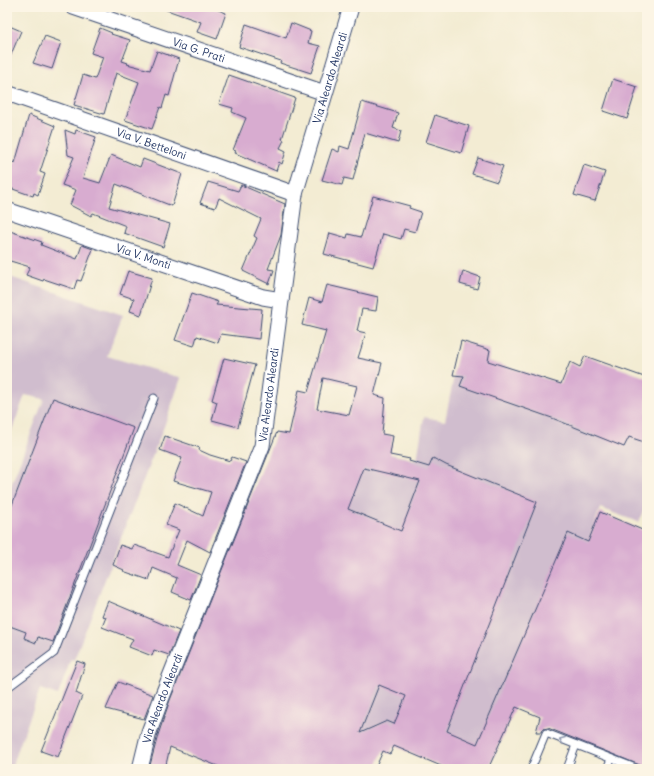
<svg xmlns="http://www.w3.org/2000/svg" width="654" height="776" font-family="Delius,sans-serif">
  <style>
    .industrial { fill: #d0bdce }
    .building { fill: #d8acd0; fill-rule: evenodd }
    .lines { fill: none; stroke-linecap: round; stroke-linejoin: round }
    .service-casing { stroke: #3b4b70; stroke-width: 9 }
    .minor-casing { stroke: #3b4b70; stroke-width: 17 }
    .service { stroke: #fff; stroke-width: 7 }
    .minor { stroke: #fff; stroke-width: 15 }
    .oneway { stroke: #8d97ae }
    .labels { text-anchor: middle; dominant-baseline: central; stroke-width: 3; stroke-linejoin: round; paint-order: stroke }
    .street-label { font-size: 11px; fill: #1b2f5e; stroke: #fcf5e5 }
  </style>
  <rect width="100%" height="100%" fill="#fcf5e5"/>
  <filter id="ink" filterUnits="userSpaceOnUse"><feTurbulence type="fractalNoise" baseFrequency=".025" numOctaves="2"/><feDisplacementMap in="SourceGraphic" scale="8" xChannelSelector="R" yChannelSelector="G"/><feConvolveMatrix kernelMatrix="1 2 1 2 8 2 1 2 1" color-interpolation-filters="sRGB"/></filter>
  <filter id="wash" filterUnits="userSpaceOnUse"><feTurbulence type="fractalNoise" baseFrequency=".012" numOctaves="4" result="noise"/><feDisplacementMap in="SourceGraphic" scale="16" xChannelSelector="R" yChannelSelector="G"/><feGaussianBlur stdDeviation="0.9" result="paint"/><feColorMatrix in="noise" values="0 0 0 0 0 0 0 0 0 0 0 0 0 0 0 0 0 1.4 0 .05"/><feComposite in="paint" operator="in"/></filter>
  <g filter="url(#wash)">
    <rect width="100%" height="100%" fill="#f3ecd3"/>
    <g class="industrial">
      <polygon points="7,276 123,315 107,356 181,378 166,421 74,660 71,659 58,695 40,689 11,769 7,769 7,496 44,399 25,395 7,443"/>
      <polygon points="461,341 490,350 488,361 560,383 559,386 571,390 585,356 647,378 647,502 638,522 600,508 588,542 490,765 387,721 377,725 359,769 225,769 181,751 198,703 171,692 277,432 370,452 372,450 417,460 424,417 445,421"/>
    </g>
    <g id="blocks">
      <g class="building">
        <polygon points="165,7 211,7 226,13 217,39 197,32 201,22 164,9"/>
        <polygon points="291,23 311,31 308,43 320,46 311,73 280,63 281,61 239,47 246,24 286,38"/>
        <polygon points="7,25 21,31 7,64"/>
        <polygon points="100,28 112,33 111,34 130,40 122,61 128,63 127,64 150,70 157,51 179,59 169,96 166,95 162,108 160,107 152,129 125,120 139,82 116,73 104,114 74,105 83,75 95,79 103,57 91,53"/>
        <polygon points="45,36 61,42 52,69 33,63"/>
        <polygon points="229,75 295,98 282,139 284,140 280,148 286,151 282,164 279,162 276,171 235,153 236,151 233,150 246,118 232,112 233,108 219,104"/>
        <polygon points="613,79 637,87 627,119 603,111"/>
        <polygon points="362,102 398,113 393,128 401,131 398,143 365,133 353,180 344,178 342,185 322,180 332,149 339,152 340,146 349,149"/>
        <polygon points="29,115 55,126 40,172 45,174 38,195 34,193 33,196 7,187 7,160 15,163"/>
        <polygon points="435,115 469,126 461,153 426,142"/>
        <polygon points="65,130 75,134 76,130 96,137 83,178 100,183 111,155 140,167 143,159 182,174 172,206 116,184 109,207 170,224 163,247 124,233 126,226 93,213 91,216 70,205 76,190 62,185 74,157 68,155"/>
        <polygon points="478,158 503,166 497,182 472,174"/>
        <polygon points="584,165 605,172 595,201 574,195"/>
        <polygon points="208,182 238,191 241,185 285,204 281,235 268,269 274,270 269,284 243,271 257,238 254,236 261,219 219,198 215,208 200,203"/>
        <polygon points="373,196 410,206 409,208 421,212 415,232 404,229 401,239 383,234 373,267 324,254 330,233 347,238 348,234 361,237"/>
        <polygon points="7,230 42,242 41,245 77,259 82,245 93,249 81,281 77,280 74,289 44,279 43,281 26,275 30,267 7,260"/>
        <polygon points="128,271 152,278 141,315 130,311 134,299 120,294"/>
        <polygon points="463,271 480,277 477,289 460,284"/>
        <path d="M 327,285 L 378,297 L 376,311 L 362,309 L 357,331 L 366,333 L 358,358 L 382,363 L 374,395 L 385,398 L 382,434 L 393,436 L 390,455 L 410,459 L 409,461 L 429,467 L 433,458 L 446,465 L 537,502 L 447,731 L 477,744 L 568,533 L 588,542 L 600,512 L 647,532 L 647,768 L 548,728 L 543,729 L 541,732 L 536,732 L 540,717 L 516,707 L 488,769 L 448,769 L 394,746 L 390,754 L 383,751 L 375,769 L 225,769 L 170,747 L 165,769 L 149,769 L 158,735 L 170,700 L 277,432 L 289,434 L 299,390 L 308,392 L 326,331 L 302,325 L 309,298 L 322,302 ZM 323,378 L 357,386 L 349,415 L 317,409 ZM 364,468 L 420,481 L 401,531 L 348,509 ZM 379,685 L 406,696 L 394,724 L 387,721 L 360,733 Z"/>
        <polygon points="192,293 218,302 216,305 262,309 259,339 221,334 218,343 197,336 194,346 175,340"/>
        <polygon points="461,341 490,350 488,361 561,384 570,362 580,367 585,356 647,378 647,443 629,437 624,447 552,418 460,386 464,376 453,375"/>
        <polygon points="224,358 255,365 238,427 212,420 217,402 212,400"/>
        <polygon points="53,398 134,428 53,642 38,637 36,643 24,638 26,632 7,625 7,518"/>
        <polygon points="165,436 200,448 199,450 210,455 230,461 232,457 246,462 210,552 187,540 177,565 201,575 191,600 172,592 177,578 153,568 149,580 123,571 124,570 113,565 120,545 132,549 134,545 168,557 179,530 166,525 175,503 203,516 211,492 173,481 182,458 160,450"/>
        <polygon points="108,601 179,631 169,655 154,650 152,656 129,647 133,639 102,627 106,617 102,616"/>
        <polygon points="77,661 85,664 76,693 82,696 58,757 41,751"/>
        <polygon points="118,682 153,695 144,719 106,709"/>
      </g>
    </g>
  </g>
  <g filter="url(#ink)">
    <use href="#blocks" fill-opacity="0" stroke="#3b4b70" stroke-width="1"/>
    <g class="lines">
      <g class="service-casing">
        <g id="service">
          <polyline points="7,688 54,653 154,398"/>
          <polyline points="531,769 546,733 638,769"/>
          <polyline points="567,769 576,745"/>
          <polyline points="607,769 611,759"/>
        </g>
      </g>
      <g class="minor-casing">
        <g id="minor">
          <path id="s1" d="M 73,7 L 325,93"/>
          <path id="s2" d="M 7,93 L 295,194"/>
          <path id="s3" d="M 7,210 L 263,297 L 281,300"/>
          <path id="s4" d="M 140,769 L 149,732 L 162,697 L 262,446 L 295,194 L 351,7"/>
        </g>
      </g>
      <use href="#service" class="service"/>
      <use href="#minor" class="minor"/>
    </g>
    <defs><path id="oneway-chevron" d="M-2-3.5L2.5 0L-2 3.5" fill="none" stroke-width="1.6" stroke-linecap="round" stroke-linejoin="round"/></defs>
    <use class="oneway" href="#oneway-chevron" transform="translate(562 740) rotate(-159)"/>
  </g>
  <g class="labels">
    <g class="street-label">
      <text stroke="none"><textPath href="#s1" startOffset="133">Via G. Prati</textPath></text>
      <text stroke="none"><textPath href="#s4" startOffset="721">Via Aleardo Aleardi</textPath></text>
      <text stroke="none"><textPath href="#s2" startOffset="153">Via V. Betteloni</textPath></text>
      <text stroke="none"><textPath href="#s3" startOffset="144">Via V. Monti</textPath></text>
      <text stroke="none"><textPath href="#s4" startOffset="397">Via Aleardo Aleardi</textPath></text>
      <text stroke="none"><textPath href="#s4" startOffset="74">Via Aleardo Aleardi</textPath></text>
    </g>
  </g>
  <rect width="654" height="776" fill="none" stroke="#fcf5e5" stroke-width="24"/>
</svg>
